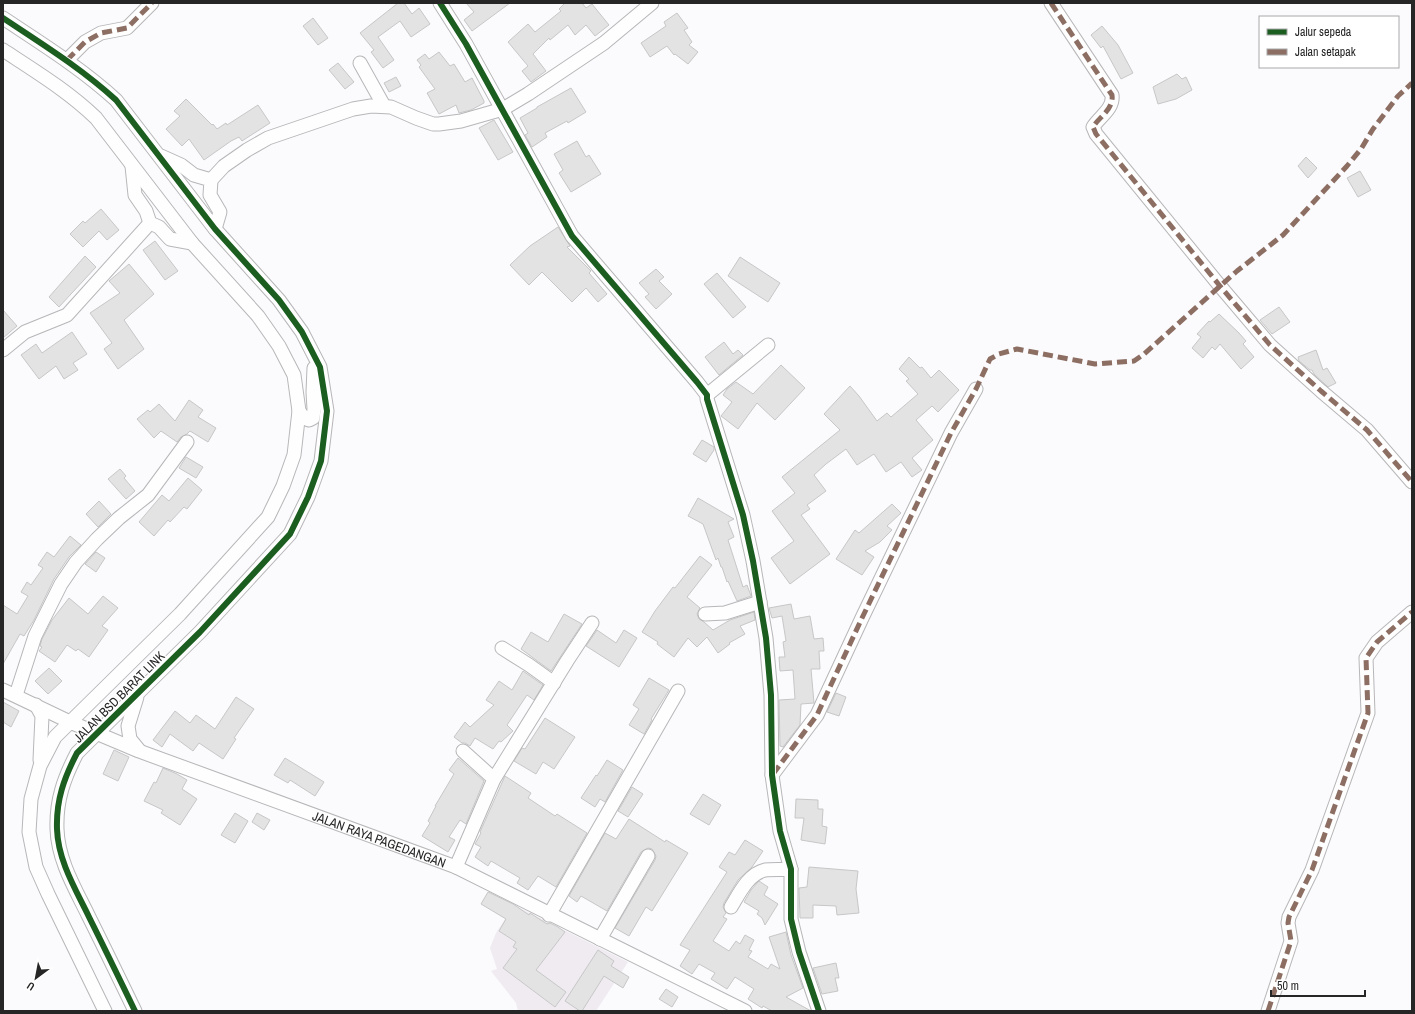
<svg xmlns="http://www.w3.org/2000/svg" width="1415" height="1014" font-family="'Archivo Narrow',sans-serif">
  <style>
    .built { fill: #efebf1 }
    .building { fill: #e4e3e4; stroke: #c8c7c8 }
    .lines { fill: none; stroke-linecap: round; stroke-linejoin: round }
    .minor-casing { stroke: #b7b6b8; stroke-width: 15 }
    .minor { stroke: #fefeff; stroke-width: 13 }
    .quiet { stroke: #8d6e63; stroke-width: 5; stroke-dasharray: 10 5; stroke-linecap: butt }
    .cycleway-casing { stroke: #fff; stroke-width: 8 }
    .cycleway { stroke: #1b5e20; stroke-width: 6 }
    .labels { text-anchor: middle; dominant-baseline: central; stroke-width: 3; stroke-linejoin: round; paint-order: stroke }
    .street-label { font-size: 13px; fill: #272627; stroke: #fff }
  </style>
  <rect width="100%" height="100%" fill="#fbfafc"/>
  <polygon class="built" points="514,905 628,962 596,1011 518,1011 516,1003 491,971 497,969 490,948 496,933"/>
  <g class="building">
    <polygon points="398,3 404,3 412,14 419,8 430,24 411,37 400,21 378,37 394,60 383,68 371,52 374,50 360,33"/>
    <polygon points="466,3 510,3 472,31 464,20 474,12"/>
    <polygon points="565,3 582,3 586,8 592,4 609,25 595,36 586,25 575,35 568,25 550,40 549,38 533,54 546,71 531,82 522,71 528,66 508,42 528,24 535,32 561,11 559,9"/>
    <polygon points="677,13 688,28 684,30 692,42 689,45 698,52 688,64 675,54 674,55 667,46 650,57 641,43 666,26 664,22"/>
    <polygon points="313,18 328,38 318,45 303,26"/>
    <polygon points="1102,26 1118,45 1133,73 1121,79 1103,46 1101,48 1091,35"/>
    <polygon points="439,52 450,66 454,64 465,82 472,78 484,101 484,103 471,110 459,113 456,105 439,114 427,93 435,89 419,67 421,65 417,60 425,54 429,59"/>
    <polygon points="338,63 354,82 345,89 329,70"/>
    <polygon points="1177,74 1182,79 1186,77 1192,90 1176,99 1158,104 1153,87"/>
    <polygon points="396,77 401,86 389,92 384,83"/>
    <polygon points="571,88 586,112 568,123 567,121 545,133 547,137 532,147 525,135 528,133 520,118 537,108 537,107"/>
    <polygon points="186,99 212,125 213,124 217,129 226,123 227,125 258,105 270,123 242,141 239,137 231,141 204,160 189,139 182,146 166,129 180,116 174,111"/>
    <polygon points="494,120 513,152 498,160 479,128"/>
    <polygon points="577,141 586,157 589,155 601,174 571,192 559,173 563,170 554,154"/>
    <polygon points="1306,157 1317,168 1308,178 1298,166"/>
    <polygon points="1360,171 1371,190 1358,197 1347,178"/>
    <polygon points="101,209 119,230 107,240 99,231 83,247 70,234 83,221 85,223"/>
    <polygon points="558,227 570,246 567,247 591,271 589,273 607,294 598,302 586,288 572,302 542,272 529,285 510,265 530,246"/>
    <polygon points="155,241 178,271 165,280 143,250"/>
    <polygon points="85,256 96,267 59,307 49,297"/>
    <polygon points="740,257 780,283 768,302 728,276"/>
    <polygon points="129,264 154,294 124,320 144,349 118,369 104,349 112,343 90,313 120,293 109,281"/>
    <polygon points="656,269 664,277 659,281 672,294 656,309 645,297 649,294 639,283"/>
    <polygon points="717,273 746,307 733,318 704,284"/>
    <polygon points="1279,307 1290,322 1272,334 1260,320"/>
    <polygon points="3,310 17,326 3,338"/>
    <polygon points="1219,314 1239,333 1246,341 1243,344 1254,357 1241,369 1220,344 1215,350 1212,347 1203,358 1192,348 1201,337 1197,334 1209,321 1210,322"/>
    <polygon points="72,332 87,354 73,363 78,370 64,379 56,366 39,379 21,355 36,344 42,353"/>
    <polygon points="724,342 733,354 738,350 743,355 719,375 705,357"/>
    <polygon points="1316,350 1323,370 1327,368 1336,383 1328,387 1314,374 1312,370 1310,370 1299,361 1298,357"/>
    <polygon points="909,357 920,368 922,367 931,378 939,370 959,390 938,412 932,406 916,420 933,440 912,458 922,470 912,477 901,462 886,472 874,454 857,465 846,449 826,464 814,475 826,491 807,505 810,509 801,515 830,554 790,584 771,558 794,541 772,511 795,493 782,477 840,430 824,414 850,386 859,396 877,421 887,413 891,417 918,394 906,381 909,379 899,369"/>
    <polygon points="781,365 805,388 775,420 757,403 738,429 721,416 732,402 723,395 727,389 736,382 753,394"/>
    <polygon points="189,400 203,410 198,417 216,428 208,442 190,431 187,434 181,437 177,442 161,431 154,438 137,419 148,410 150,412 159,404 175,421"/>
    <polygon points="702,440 714,447 714,450 706,462 693,454"/>
    <polygon points="186,457 203,467 196,478 179,468"/>
    <polygon points="120,469 126,476 124,478 135,491 126,499 108,479"/>
    <polygon points="188,478 202,490 187,509 184,507 170,522 168,520 154,536 139,522 162,495 169,501"/>
    <polygon points="698,498 734,519 728,522 734,537 728,540 743,587 747,585 751,596 737,601 728,581 727,582 722,567 721,567 718,558 716,560 703,524 688,516"/>
    <polygon points="99,501 111,514 98,527 86,514"/>
    <polygon points="892,504 901,513 887,526 892,530 880,542 865,551 874,557 862,575 836,559 855,530 859,533"/>
    <polygon points="70,536 81,545 69,557 54,579 34,620 24,636 20,634 3,664 3,605 17,614 28,596 21,592 27,582 31,585 43,568 38,565 47,552 54,557"/>
    <polygon points="96,552 105,558 96,572 85,564"/>
    <polygon points="700,556 712,565 687,597 700,608 697,614 699,619 704,622 713,630 730,620 754,612 755,620 740,626 745,634 729,643 730,644 718,653 707,637 697,647 688,638 674,657 657,644 658,642 642,632 655,611 673,587 675,588"/>
    <polygon points="103,596 118,608 102,626 108,630 89,657 78,649 76,651 67,645 55,662 39,651 42,647 40,646 42,639 52,620 69,598 88,614"/>
    <polygon points="791,604 794,619 810,616 814,639 823,638 824,651 819,651 820,669 811,669 814,703 801,704 800,725 783,747 780,746 779,700 795,699 793,670 780,671 779,657 785,657 783,642 786,641 782,616 772,618 769,608"/>
    <polygon points="564,614 582,624 551,671 521,649 531,632 548,642"/>
    <polygon points="597,630 616,643 624,630 637,638 619,667 586,646"/>
    <polygon points="49,668 62,681 48,694 35,681"/>
    <polygon points="523,671 543,685 534,700 527,695 507,725 513,731 501,742 499,741 493,749 475,738 470,746 465,743 462,743 454,737 465,722 470,727 494,705 486,700 499,681 512,690"/>
    <polygon points="649,678 669,690 651,719 652,720 644,734 629,725 639,709 633,705"/>
    <polygon points="836,693 846,697 839,716 827,712"/>
    <polygon points="236,697 254,709 234,738 236,739 223,759 199,743 193,751 170,734 162,747 153,740 175,711 190,723 196,715 215,729"/>
    <polygon points="3,702 19,711 11,727 3,722"/>
    <polygon points="545,718 575,737 554,769 543,762 536,774 514,761 522,748 525,749"/>
    <polygon points="114,750 129,757 118,781 103,774"/>
    <polygon points="285,758 324,782 315,796 290,780 288,783 274,775"/>
    <polygon points="458,758 484,781 466,824 460,820 449,837 455,840 448,852 422,836 430,823 428,821 436,806 435,806 454,774 449,770"/>
    <polygon points="607,760 623,770 605,802 600,799 595,807 581,798 596,775 597,776"/>
    <polygon points="163,768 177,774 187,780 182,789 197,799 180,825 161,813 163,810 144,801 154,782 156,783"/>
    <polygon points="505,776 531,793 528,798 555,816 557,814 587,833 556,887 538,876 528,890 517,883 520,878 491,861 488,866 475,857 481,847 475,844 481,833 480,832"/>
    <polygon points="632,787 643,794 628,817 618,811"/>
    <polygon points="703,794 721,805 709,825 690,814"/>
    <polygon points="796,799 818,800 818,809 823,809 822,826 827,827 825,844 801,840 804,818 795,818"/>
    <polygon points="235,813 248,821 235,843 221,835"/>
    <polygon points="257,813 270,820 264,830 252,822"/>
    <polygon points="629,819 665,842 666,840 688,853 652,911 646,907 629,936 615,928 655,860 656,856 652,849 648,848 641,852 607,911 581,896 577,902 569,896 605,833 616,839"/>
    <polygon points="745,840 763,851 752,867 738,880 724,903 723,907 726,913 723,917 727,919 713,941 729,951 736,941 740,944 745,935 754,940 749,950 752,951 748,957 768,969 771,964 780,969 769,937 786,932 791,955 803,988 786,997 811,1011 772,1011 763,1006 762,1008 748,999 754,989 735,977 727,989 711,979 715,973 699,964 692,974 680,966 690,950 680,945 727,872 719,867 729,852 735,855"/>
    <polygon points="809,867 858,871 856,889 859,913 837,915 836,906 813,905 813,918 800,918 799,888 807,887"/>
    <polygon points="759,881 768,887 764,895 778,904 765,925 762,918 757,914 759,911 744,902 751,890"/>
    <polygon points="488,892 513,904 529,915 530,913 547,924 550,923 558,927 565,932 536,970 566,992 555,1007 503,968 517,949 513,947 516,942 499,931 506,919 481,904"/>
    <polygon points="598,950 614,961 611,966 629,977 623,988 604,976 582,1011 580,1011 565,1001"/>
    <polygon points="836,963 839,978 835,978 838,991 822,994 813,968"/>
    <polygon points="666,989 678,997 672,1007 659,999"/>
  </g>
  <g class="lines">
    <g class="minor-casing">
      <g id="minor">
        <polyline points="440,3 466,44 572,236 697,382 707,395 707,399 743,515 753,561 766,638 771,695 772,775 780,831 791,869 791,919 799,952 819,1011"/>
        <path d="M 1051,3 L 1112,95 C 1114,109 1099,117 1093,127 L 1096,134 L 1220,286 L 1270,345 L 1321,391 L 1367,430 L 1412,482"/>
        <path d="M 3,18 C 42,44 81,68 116,100 L 215,229 L 279,300 L 302,332 L 320,367 L 327,411 L 321,461 L 308,497 L 290,534 L 200,632 L 77,753 C 64,778 56,800 57,829 C 58,861 76,890 89,917 C 105,949 120,980 135,1011"/>
        <path d="M 3,50 C 35,71 68,91 96,118 L 192,243 L 258,316 L 279,346 L 294,375 L 299,411 L 294,455 L 283,486 L 268,517 L 180,614 L 55,737 L 40,766 L 31,799 L 29,832 L 36,867 L 48,894 L 105,1011"/>
        <polyline points="67,60 85,42 101,33 127,28 152,3"/>
        <polyline points="360,63 384,106"/>
        <polyline points="161,156 181,165 194,175 211,180 210,195 220,212 215,229"/>
        <polyline points="132,166 135,195 146,211 150,223 159,227 170,239 192,243"/>
        <polyline points="211,180 224,166 247,150 268,138 353,109 371,106 391,107 416,118 433,124 439,124 461,121 503,109 528,94 604,43 652,3"/>
        <polyline points="3,350 25,332 67,315 150,223"/>
        <polyline points="707,395 768,345"/>
        <polyline points="299,411 304,418 309,420 313,418 314,409 313,392 314,368"/>
        <polyline points="705,614 725,613 760,602"/>
        <polyline points="502,648 529,665 554,683"/>
        <path id="s1" d="M 3,690 L 70,722 L 139,751 L 456,867 L 745,1011"/>
        <polyline points="16,695 35,636 61,584 76,562 97,539 119,518 148,495 187,442"/>
        <polyline points="137,697 128,726 130,739 139,750"/>
        <polyline points="36,705 42,716 40,760"/>
        <polyline points="463,751 494,779"/>
        <polyline points="772,775 817,715 862,618 951,433 976,389"/>
        <polyline points="456,867 494,779 567,661 592,623"/>
        <path d="M 731,907 C 739,894 748,874 765,870 C 773,869 782,870 791,869"/>
        <polyline points="549,915 678,691"/>
        <polyline points="600,939 648,856"/>
        <polyline points="1268,1011 1291,941 1288,923 1289,917 1312,870 1368,713 1366,658 1377,642 1412,612"/>
      </g>
    </g>
    <use href="#minor" class="minor"/>
    <g class="quiet">
      <path d="M 1051,3 L 1112,95 C 1114,109 1099,117 1093,127 L 1096,134 L 1220,286 L 1270,345 L 1321,391 L 1367,430 L 1412,482"/>
      <polyline points="67,60 85,42 101,33 127,28 152,3"/>
      <polyline points="773,774 817,715 862,618 951,433 976,389 990,359 999,354 1017,349 1095,364 1134,361 1144,354 1237,271 1283,235 1347,166 1361,149 1373,129 1398,96 1412,83"/>
      <polyline points="1268,1011 1291,941 1288,923 1289,917 1312,870 1368,713 1366,658 1377,642 1412,612"/>
    </g>
    <g class="cycleway-casing">
      <g id="cycleway">
        <polyline points="440,3 466,44 572,236 697,382 707,395 707,399 743,515 753,561 766,638 771,695 772,775 780,831 791,869 791,919 799,952 819,1011"/>
        <path d="M 3,18 C 42,44 81,68 116,100 L 215,229 L 279,300 L 302,332 L 320,367 L 327,411 L 321,461 L 308,497 L 290,534 L 200,632 L 77,753 C 64,778 56,800 57,829 C 58,861 76,890 89,917 C 105,949 120,980 135,1011"/>
      </g>
    </g>
    <use href="#cycleway" class="cycleway"/>
  </g>
  <g class="labels">
    <g class="street-label">
      <text transform="translate(119 697) rotate(-45)">JALAN BSD BARAT LINK</text>
      <text stroke="none"><textPath href="#s1" startOffset="405">JALAN RAYA PAGEDANGAN</textPath></text>
    </g>
  </g>
  <rect width="1415" height="1014" fill="none" stroke="#272627" stroke-width="8"/>
  <rect x="1259" y="16" width="140" height="52" fill="#ffffff" stroke="#a9a8a9"/>
  <rect x="1267" y="29" width="20" height="6" fill="#1b5e20" stroke="#a9a8a9"/>
  <text x="1295" y="36" font-size="12" fill="#272627">Jalur sepeda</text>
  <rect x="1267" y="49" width="20" height="6" fill="#8d6e63" stroke="#a9a8a9"/>
  <text x="1295" y="56" font-size="12" fill="#272627">Jalan setapak</text>
  <g transform="translate(36 978) rotate(212)" stroke="#ffffff" stroke-width="3" paint-order="stroke">
  <path d="M0-3L7 15L0 10L-7 15Z" fill="#272627"/>
  <text y="-6" font-size="11" font-weight="bold" text-anchor="middle" fill="#272627">U</text>
  </g>
  <path d="M1271 990v6h94v-6" fill="none" stroke="#272627" stroke-width="2"/>
  <text x="1277" y="990" font-size="12" fill="#272627" stroke="#ffffff" stroke-width="3" paint-order="stroke">50 m</text>
</svg>
